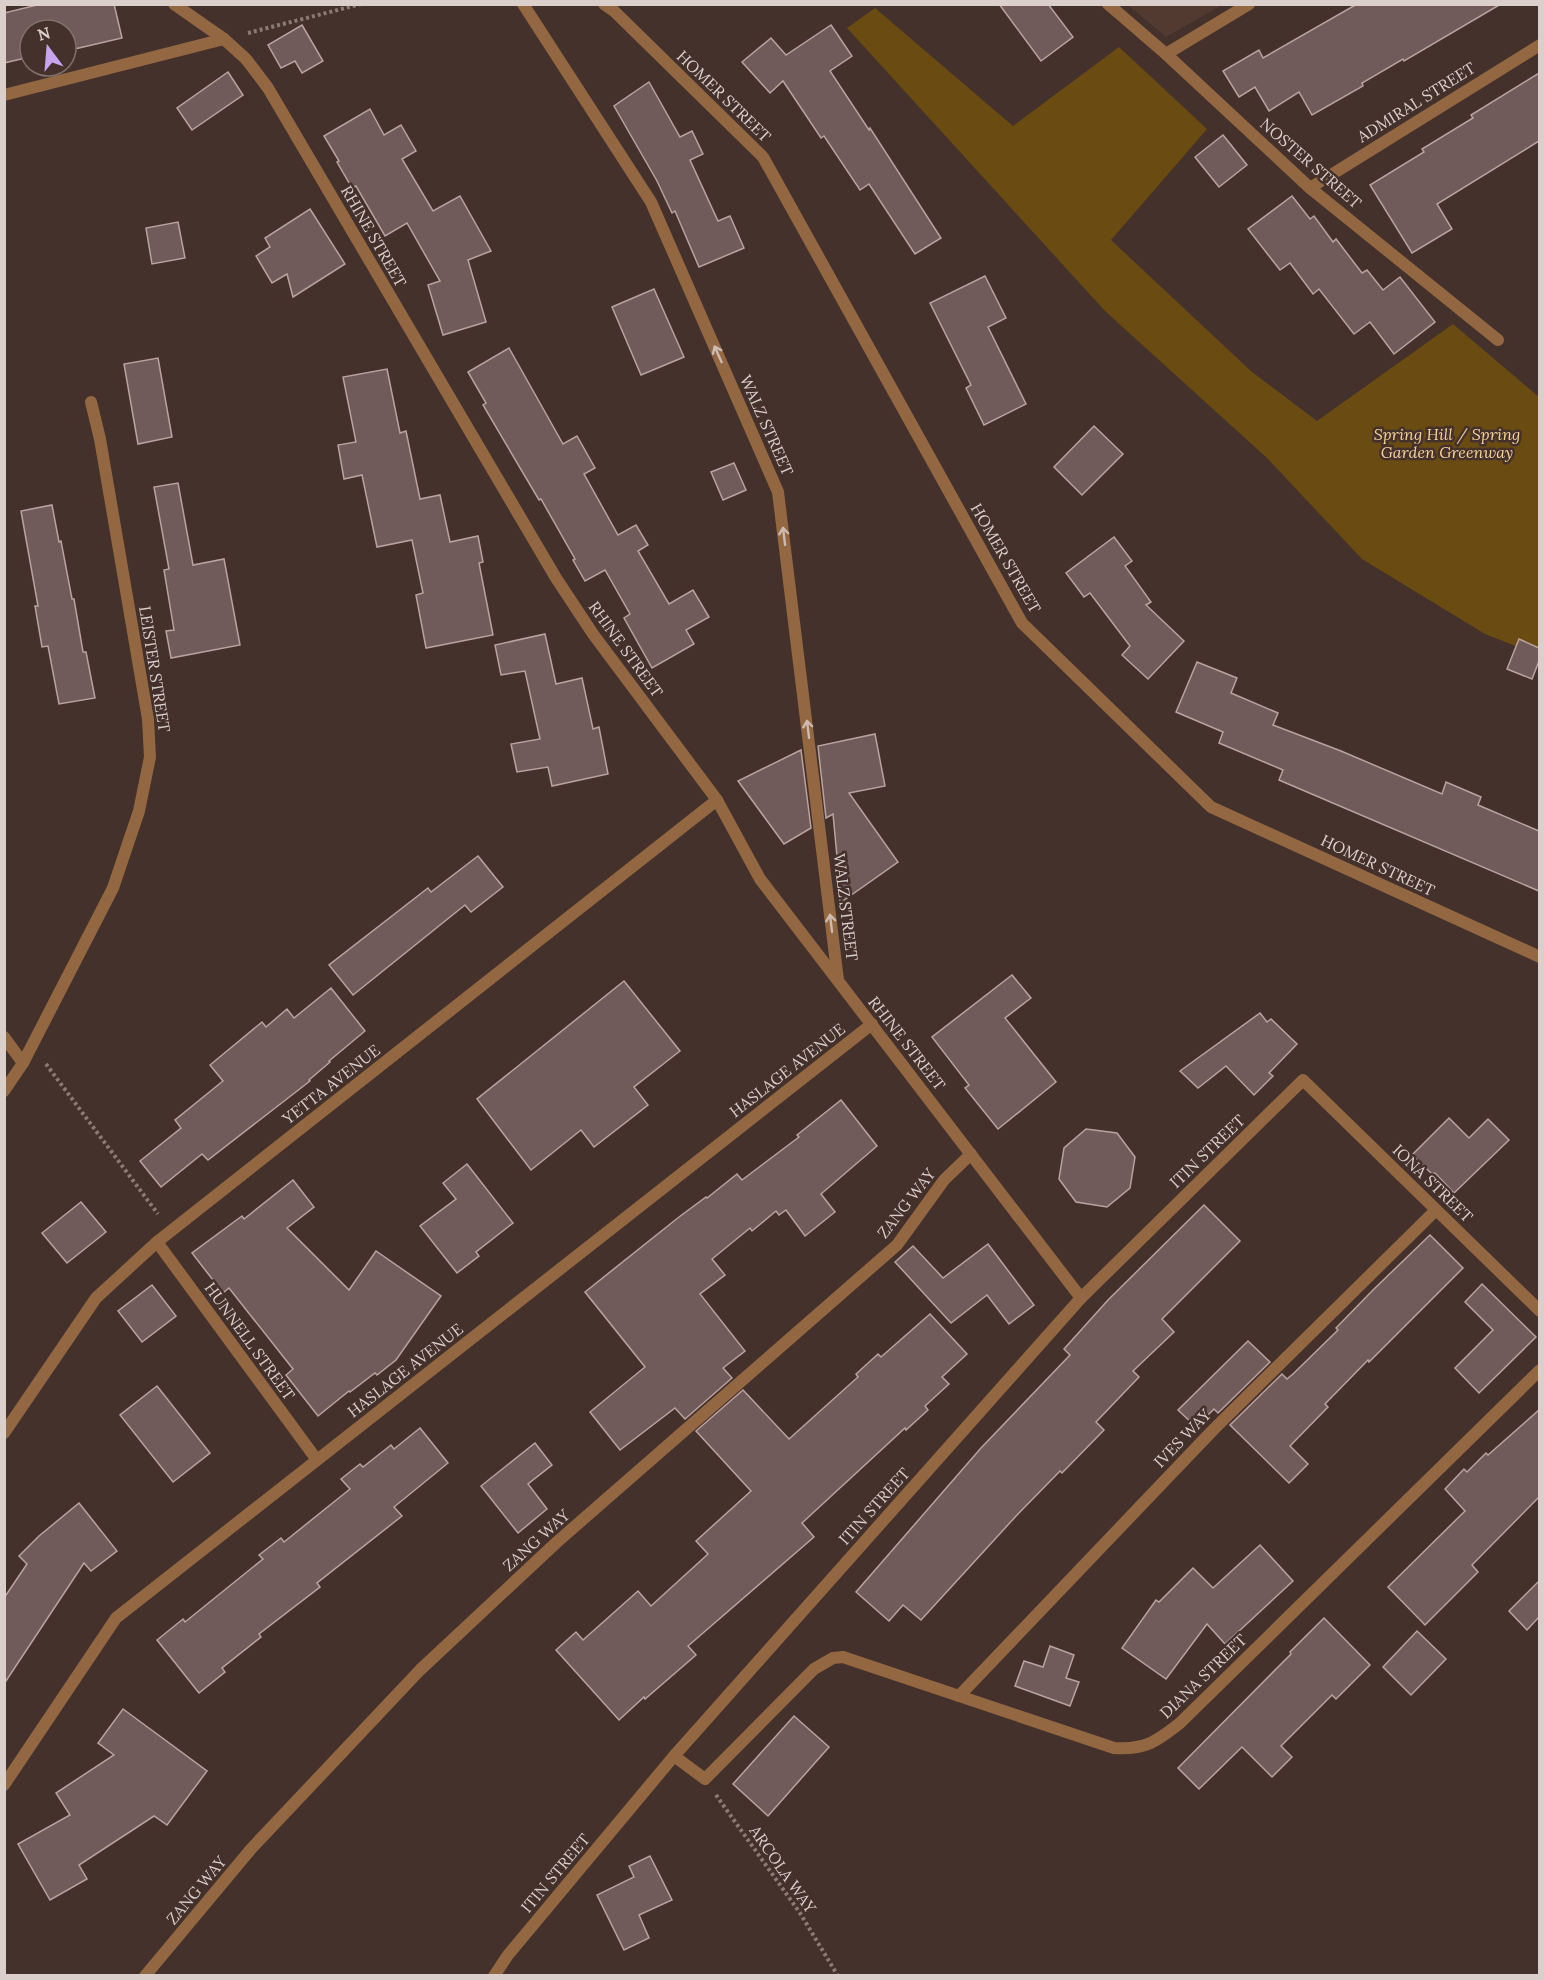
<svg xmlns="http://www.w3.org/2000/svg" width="1544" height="1980" font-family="Lora,serif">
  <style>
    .built { fill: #533a31 }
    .green { fill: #6a4c13 }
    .building { fill: #715b5a; stroke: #baa2a0; stroke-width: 1.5 }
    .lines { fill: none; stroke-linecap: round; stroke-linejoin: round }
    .path { stroke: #8b7b76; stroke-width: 4; stroke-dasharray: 3 3; stroke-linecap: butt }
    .lane { stroke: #936742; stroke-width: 12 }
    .street { stroke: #936742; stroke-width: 12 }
    .oneway { stroke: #cdbab0 }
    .labels { text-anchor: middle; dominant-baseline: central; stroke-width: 5; stroke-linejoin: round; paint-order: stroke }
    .street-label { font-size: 16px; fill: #dbcfcb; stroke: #44312b }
    .park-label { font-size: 16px; font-style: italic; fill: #f6d298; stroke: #44312b }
  </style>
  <rect width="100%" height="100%" fill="#44312b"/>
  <polygon class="built" points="1128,5 1222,5 1166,37"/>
  <polygon class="green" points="875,8 1013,126 1119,47 1207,129 1111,240 1252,372 1317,421 1453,324 1539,397 1539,655 1485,634 1362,559 1267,458 1105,311 847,28"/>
  <g class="building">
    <polygon points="41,4 114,4 122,38 66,51 66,30 30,30 30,57 4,63 4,13"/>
    <polygon points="999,4 1048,4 1073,37 1041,61"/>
    <polygon points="1357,4 1501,4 1404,61 1403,59 1362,83 1363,86 1312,115 1299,92 1269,111 1255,87 1239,97 1223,71 1259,50 1263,58"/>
    <polygon points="302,25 323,61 302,73 295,61 281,68 268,45"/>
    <polygon points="831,25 852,56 830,71 869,130 870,128 941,238 915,254 869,184 860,190 824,136 821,138 783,81 770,93 742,62 771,38 786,55"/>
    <polygon points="228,72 243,95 192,130 177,108"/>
    <polygon points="1539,73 1539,141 1437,204 1452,229 1412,253 1370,185 1424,152 1422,149 1473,118 1471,115"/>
    <polygon points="649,82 680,137 692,131 703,154 690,160 718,221 730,216 744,248 699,267 675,211 672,213 657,181 614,106"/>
    <polygon points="370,109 384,135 401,125 416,151 402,159 433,211 460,196 491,251 468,260 486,322 443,335 428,285 440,281 407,223 385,236 356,186 352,188 337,162 339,161 324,136"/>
    <polygon points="1223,135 1247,165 1219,187 1195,157"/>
    <polygon points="1292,196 1310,219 1314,216 1333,242 1336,239 1362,273 1367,270 1383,290 1400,277 1435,322 1394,354 1370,322 1354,334 1319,289 1313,294 1290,263 1280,270 1248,229"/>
    <polygon points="310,209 345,264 293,297 287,274 272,283 256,256 270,247 265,238"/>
    <polygon points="178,222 185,258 152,264 146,228"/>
    <polygon points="985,276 1006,318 988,327 1026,404 984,425 966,388 971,385 930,303"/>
    <polygon points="654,289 684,357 641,375 612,307"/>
    <polygon points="509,348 563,444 577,436 595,468 584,474 618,535 636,525 648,545 638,551 669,604 693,590 709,617 686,630 694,644 652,668 624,618 630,614 605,570 585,581 573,560 575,559 541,499 539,500 483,405 486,403 468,372"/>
    <polygon points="158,358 172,437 138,444 124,364"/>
    <polygon points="387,369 400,433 406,431 420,499 440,495 450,542 478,536 483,562 479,563 493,635 426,648 416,595 423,593 412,540 377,547 362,475 344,479 338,445 356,442 343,377"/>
    <polygon points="1094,426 1123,454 1082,495 1054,467"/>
    <polygon points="734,463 746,490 723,500 711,472"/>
    <polygon points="178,483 193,565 224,559 240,645 171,658 166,631 174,630 164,570 169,569 154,487"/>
    <polygon points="52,505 59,542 61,541 72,599 74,599 83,652 86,652 95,698 59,704 48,646 42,647 35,606 38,606 21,511"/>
    <polygon points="1114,537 1132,561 1125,566 1151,602 1146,605 1184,641 1148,679 1122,655 1130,646 1090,593 1084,597 1066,573"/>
    <polygon points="545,634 556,684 582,678 593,729 599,727 608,774 552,786 548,767 517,772 511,744 540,739 525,671 501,675 495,645"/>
    <polygon points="1519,639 1539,648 1539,661 1532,679 1507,669"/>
    <polygon points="1197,662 1237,678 1231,693 1278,713 1273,725 1341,751 1442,794 1446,782 1481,797 1478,805 1539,831 1539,891 1279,780 1283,770 1219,743 1223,732 1176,712"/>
    <polygon points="875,734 885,786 849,793 898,862 840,903 835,870 838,867 833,814 826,818 818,746"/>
    <polygon points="801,750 811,828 784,844 738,781"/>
    <polygon points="478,856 503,887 471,912 465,905 353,995 329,965 428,888 431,892"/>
    <polygon points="1012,975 1031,998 1005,1018 1056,1082 998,1129 965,1088 969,1085 932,1037"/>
    <polygon points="624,981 680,1051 634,1087 648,1105 594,1147 581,1130 531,1170 477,1099"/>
    <polygon points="331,988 365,1031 329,1061 330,1062 309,1080 310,1081 208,1160 202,1154 161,1187 140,1161 181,1128 175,1120 223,1081 210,1065 262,1022 266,1027 287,1009 294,1018"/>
    <polygon points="1260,1013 1267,1022 1271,1019 1297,1044 1269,1073 1273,1076 1254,1095 1226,1066 1198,1088 1180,1071"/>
    <polygon points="841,1100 877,1146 821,1194 835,1212 805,1236 786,1210 779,1215 776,1211 752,1231 750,1228 712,1259 725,1275 700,1294 745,1351 723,1368 732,1378 685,1419 675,1408 620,1450 590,1412 645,1367 585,1292 679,1217 706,1197 707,1198 737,1174 742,1180 799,1137 797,1135"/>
    <polygon points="1449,1118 1469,1138 1488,1119 1509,1140 1454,1193 1435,1173 1432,1174 1412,1155"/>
    <polygon points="1086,1129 1117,1133 1135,1157 1130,1188 1107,1207 1076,1202 1059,1179 1064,1148"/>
    <polygon points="467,1164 513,1223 476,1252 479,1256 457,1273 420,1226 456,1199 443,1183"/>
    <polygon points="293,1180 314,1207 287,1228 349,1290 376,1251 441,1296 396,1360 377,1375 375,1373 350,1392 349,1391 318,1416 286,1375 293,1369 229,1288 223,1293 192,1253 242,1216 244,1219"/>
    <polygon points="81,1202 106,1232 67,1263 42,1233"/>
    <polygon points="1204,1205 1240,1241 1162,1319 1174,1332 1133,1371 1139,1377 1096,1422 1104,1430 1062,1473 1060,1471 1017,1515 921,1620 903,1605 889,1621 856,1592 981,1448 1070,1355 1064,1349 1108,1300"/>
    <polygon points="1430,1235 1463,1268 1369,1362 1368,1360 1325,1404 1328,1407 1290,1446 1308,1464 1289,1483 1230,1425 1282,1374 1287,1379 1294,1373 1338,1330 1336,1328 1373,1290"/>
    <polygon points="988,1244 1034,1305 1009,1324 987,1295 951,1323 895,1262 913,1246 943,1278"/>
    <polygon points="1482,1284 1536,1337 1479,1393 1455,1368 1493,1330 1465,1302"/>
    <polygon points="152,1285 176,1316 142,1342 118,1311"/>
    <polygon points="930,1314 967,1354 942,1377 949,1384 925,1406 928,1410 906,1430 905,1428 802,1523 814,1537 688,1646 696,1655 645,1699 644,1697 619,1720 556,1650 576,1632 583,1640 638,1591 651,1606 708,1554 696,1541 751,1491 696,1431 743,1390 789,1439 858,1377 856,1374 878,1354 881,1357"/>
    <polygon points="1248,1341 1270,1362 1218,1413 1214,1409 1196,1427 1178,1410"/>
    <polygon points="157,1386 210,1453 173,1482 120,1415"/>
    <polygon points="1539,1410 1539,1497 1472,1565 1478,1572 1425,1625 1388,1587 1465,1511 1445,1489 1464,1469 1467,1472 1486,1453 1488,1455"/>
    <polygon points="420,1428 448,1463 394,1507 402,1516 317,1583 320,1587 259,1634 261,1637 222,1668 225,1672 199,1693 157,1640 183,1619 185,1622 263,1559 259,1555 281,1538 284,1542 350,1489 341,1479 360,1464 363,1467 391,1445 394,1449"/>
    <polygon points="535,1443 552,1465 528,1484 547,1509 518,1533 481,1486"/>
    <polygon points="79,1503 117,1551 91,1571 84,1563 4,1684 4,1598 27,1564 19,1556 39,1536"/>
    <polygon points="1260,1545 1293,1581 1225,1644 1207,1624 1166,1679 1122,1648 1156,1600 1159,1602 1193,1568 1213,1588"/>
    <polygon points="1539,1581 1539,1617 1527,1630 1509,1611"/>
    <polygon points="1324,1618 1370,1665 1336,1699 1332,1695 1281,1746 1292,1757 1272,1777 1242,1747 1199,1789 1178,1768 1291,1654 1290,1652"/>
    <polygon points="1417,1631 1446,1659 1411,1695 1383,1667"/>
    <polygon points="1050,1646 1074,1655 1066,1678 1079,1682 1070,1706 1015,1686 1024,1661 1043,1667"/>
    <polygon points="123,1709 207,1771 167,1825 154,1816 79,1865 87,1879 50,1900 18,1844 70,1815 56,1793 114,1755 98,1743"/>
    <polygon points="794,1716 829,1747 768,1816 733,1784"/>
    <polygon points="650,1856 672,1900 639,1915 649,1938 624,1950 597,1895 634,1877 629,1866"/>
  </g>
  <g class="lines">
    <g class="path">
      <polyline points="248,33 361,4"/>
      <polyline points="46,1064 158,1214"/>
      <polyline points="716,1795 800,1913 838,1976"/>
    </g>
    <g class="lane">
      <polyline points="959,1696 1214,1429 1436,1210"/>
      <polyline points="145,1976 251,1849 420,1670 557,1542 897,1245 944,1180 971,1154"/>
    </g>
    <g class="street">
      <polyline points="174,4 224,39 246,59 268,88 556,578 593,634 717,800 760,879 1081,1298"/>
      <polyline points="523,4 651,202 778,492 838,980"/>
      <polyline points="604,4 614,11 763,157 1022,623 1211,807 1540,957"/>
      <polyline points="1108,4 1166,54 1310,188 1498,340"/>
      <polyline points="1166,54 1249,4"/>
      <polyline points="4,95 224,39"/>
      <polyline points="1310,188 1540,45"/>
      <polyline points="4,1037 23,1063"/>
      <polyline points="4,1091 23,1063 113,888 139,811 150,757 148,719 100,439 91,402"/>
      <polyline points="157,1242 317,1460"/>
      <polyline points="4,1433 96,1298 157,1242 717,800"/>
      <path d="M 674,1756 L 705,1779 L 814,1669 L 833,1658 L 843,1657 L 1114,1748 C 1145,1750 1156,1742 1180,1723 L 1540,1370"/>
      <polyline points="4,1785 116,1618 872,1024"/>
      <polyline points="494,1976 508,1955 674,1756 1081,1298 1303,1080 1540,1311"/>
    </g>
  </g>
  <defs><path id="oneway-shaft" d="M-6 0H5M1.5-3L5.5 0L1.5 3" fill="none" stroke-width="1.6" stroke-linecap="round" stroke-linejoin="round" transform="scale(1.5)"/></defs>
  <g class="oneway">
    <use href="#oneway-shaft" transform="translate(718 354) rotate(-114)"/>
    <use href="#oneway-shaft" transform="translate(784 536) rotate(-97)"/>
    <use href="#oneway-shaft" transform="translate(808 729) rotate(-97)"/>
    <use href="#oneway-shaft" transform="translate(831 923) rotate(-97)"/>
  </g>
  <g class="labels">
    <g class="street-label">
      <text transform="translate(724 96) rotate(44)">HOMER STREET</text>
      <text transform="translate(1416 102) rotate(-32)">ADMIRAL STREET</text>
      <text transform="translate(1311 163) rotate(41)">NOSTER STREET</text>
      <text transform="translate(374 236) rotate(60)">RHINE STREET</text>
      <text transform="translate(767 425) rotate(66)">WALZ STREET</text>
      <text transform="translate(1006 558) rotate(60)">HOMER STREET</text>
      <text transform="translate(626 649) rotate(54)">RHINE STREET</text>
      <text transform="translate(155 669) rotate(81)">LEISTER STREET</text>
      <text transform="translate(1378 865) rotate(25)">HOMER STREET</text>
      <text transform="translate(846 907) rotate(83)">WALZ STREET</text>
      <text transform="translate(907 1043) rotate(52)">RHINE STREET</text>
      <text transform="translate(787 1070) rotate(-38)">HASLAGE AVENUE</text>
      <text transform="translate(331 1084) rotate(-38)">YETTA AVENUE</text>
      <text transform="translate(1207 1151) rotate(-44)">ITIN STREET</text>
      <text transform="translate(1433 1183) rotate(44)">IONA STREET</text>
      <text transform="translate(906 1203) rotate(-52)">ZANG WAY</text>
      <text transform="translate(250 1341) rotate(54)">HUNNELL STREET</text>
      <text transform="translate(405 1370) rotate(-38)">HASLAGE AVENUE</text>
      <text transform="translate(1182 1438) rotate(-46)">IVES WAY</text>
      <text transform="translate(874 1506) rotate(-48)">ITIN STREET</text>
      <text transform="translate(536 1540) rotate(-42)">ZANG WAY</text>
      <text transform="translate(1203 1676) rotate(-44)">DIANA STREET</text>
      <text transform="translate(783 1869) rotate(55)">ARCOLA WAY</text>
      <text transform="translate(555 1873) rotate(-50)">ITIN STREET</text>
      <text transform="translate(196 1890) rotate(-50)">ZANG WAY</text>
    </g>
    <g class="park-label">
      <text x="1447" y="434">Spring Hill / Spring<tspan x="1447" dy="18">Garden Greenway</tspan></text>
    </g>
  </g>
  <rect width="1544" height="1980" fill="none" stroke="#dbcfcb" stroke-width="12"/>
  <g transform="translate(48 48) rotate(344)"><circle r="28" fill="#44312b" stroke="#80706b" stroke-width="1.5"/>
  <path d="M0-4.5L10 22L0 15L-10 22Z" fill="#c8a5ee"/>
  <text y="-9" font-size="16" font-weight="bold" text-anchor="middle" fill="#dbcfcb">N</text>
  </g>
</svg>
